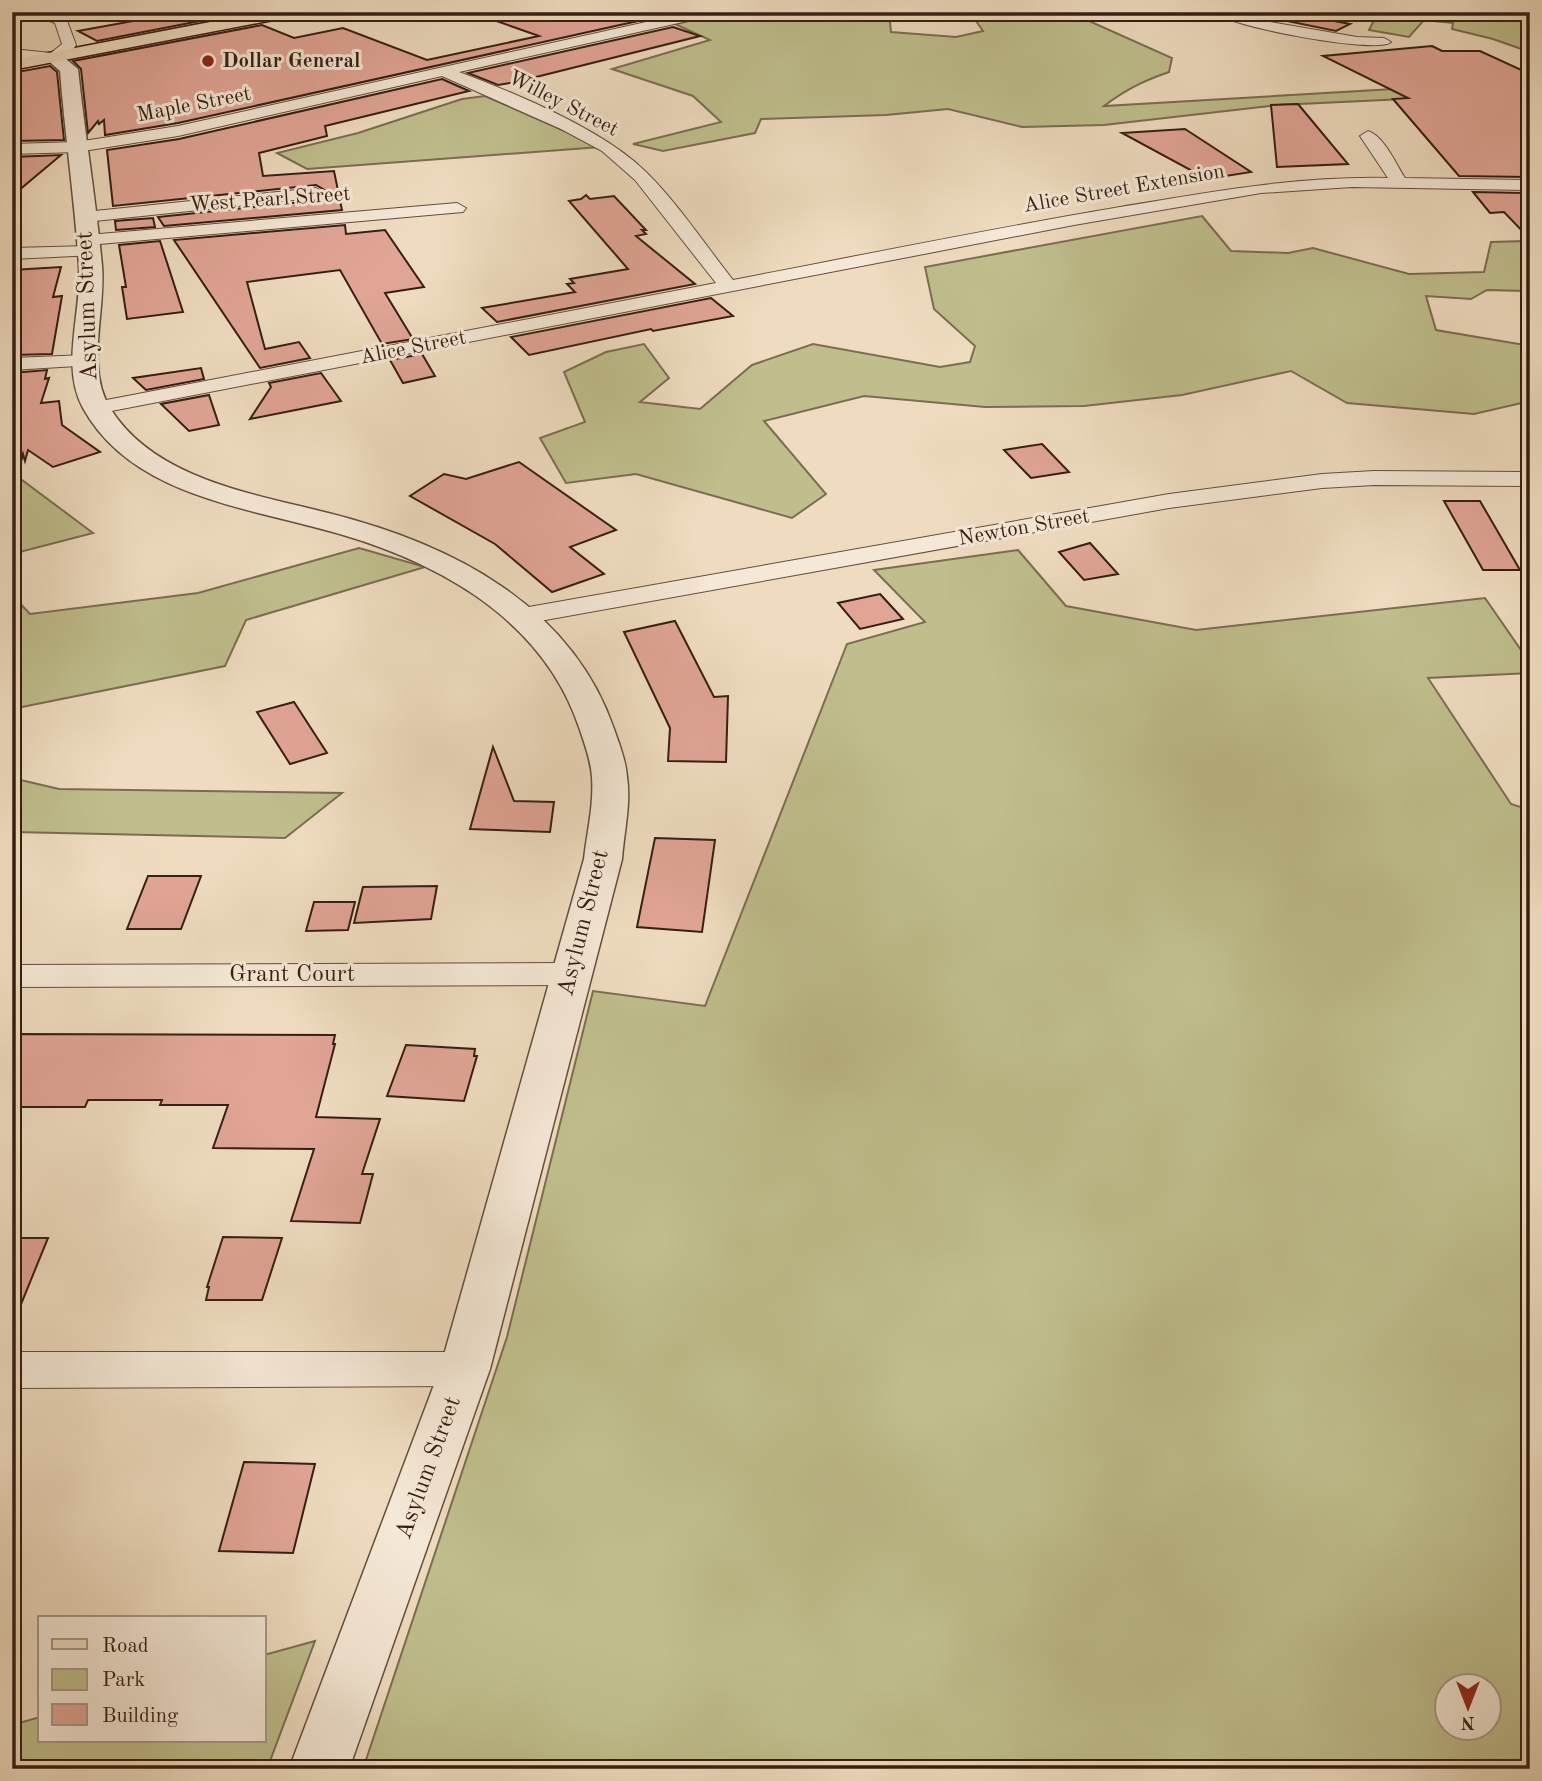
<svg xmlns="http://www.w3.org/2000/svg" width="1542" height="1781" font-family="'Old Standard TT',serif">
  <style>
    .green { fill: #c0be8d; stroke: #7b6e50; stroke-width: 2; fill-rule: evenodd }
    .building { fill: #e1a596; stroke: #361e12; stroke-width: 2 }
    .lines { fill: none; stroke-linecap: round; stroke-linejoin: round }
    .minor-casing { stroke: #644e3e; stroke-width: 2 }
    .tertiary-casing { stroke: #644e3e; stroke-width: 3 }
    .primary-casing { stroke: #361e12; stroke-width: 3 }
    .minor { fill: #f5e8d6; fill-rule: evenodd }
    .tertiary { fill: #f5e8d6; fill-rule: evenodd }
    .primary { fill: #efdcc0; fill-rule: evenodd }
    .poi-dot { fill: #8f2418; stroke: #f5e8d6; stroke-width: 2.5 }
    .labels { text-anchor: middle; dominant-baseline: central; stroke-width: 6; stroke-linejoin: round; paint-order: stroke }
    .far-poi-label { font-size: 21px; font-weight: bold; fill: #361e12; stroke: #f5e8d6; text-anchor: start }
    .far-street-label { font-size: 21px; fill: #361e12; stroke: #f5e8d6 }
    .street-label { font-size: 24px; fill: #361e12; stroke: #f5e8d6 }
  </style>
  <rect width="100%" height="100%" fill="#efdcc0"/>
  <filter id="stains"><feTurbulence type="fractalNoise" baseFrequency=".00286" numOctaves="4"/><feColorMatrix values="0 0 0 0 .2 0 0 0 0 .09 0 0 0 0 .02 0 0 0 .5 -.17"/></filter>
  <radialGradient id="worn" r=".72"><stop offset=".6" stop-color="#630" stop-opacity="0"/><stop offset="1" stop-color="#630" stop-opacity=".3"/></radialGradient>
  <g class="green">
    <path d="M 727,12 L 898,14 L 890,22 L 891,32 L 956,37 L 983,31 L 976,21 L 1011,14 L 1078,16 L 1172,58 L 1169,72 C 1143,81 1125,90 1104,106 L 1530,81 L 1405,99 L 1278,105 L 1104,125 L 1022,127 L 948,109 L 886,115 L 761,119 L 755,133 L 663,151 L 633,144 L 721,122 L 693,96 L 612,69 L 710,40 L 675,24 Z"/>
    <polygon points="1378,12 1530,12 1530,52 1493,39 1452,29 1453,23 1424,20 1409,37 1369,30"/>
    <polygon points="485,96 601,147 307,169 277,153 358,133 462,99"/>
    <polygon points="1202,216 1231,251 1288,253 1313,248 1409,274 1484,272 1491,242 1530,241 1530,291 1487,290 1471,299 1426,296 1436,330 1530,346 1530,401 1474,414 1347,403 1291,371 1182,395 1084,406 985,407 864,396 764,421 826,494 792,518 636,474 566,483 540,438 585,422 564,372 606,352 644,344 669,378 640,402 700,409 752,365 813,344 940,367 970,362 975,346 934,309 925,267"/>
    <polygon points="12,471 14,474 93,533 12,554"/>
    <polygon points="359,548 425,567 246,620 225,666 12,709 12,595 30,614 198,593"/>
    <path d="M 1018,550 L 1066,606 L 1196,630 L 1485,598 L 1530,663 L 1530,673 L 1428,678 L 1511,804 L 1530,810 L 1530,1769 L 363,1769 L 507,1337 L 593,991 L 705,1006 L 847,644 L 925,622 L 874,570 ZM 1448,1686 L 1490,1686 L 1490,1728 L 1448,1728 Z"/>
    <polygon points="12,778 59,789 342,793 285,838 12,832"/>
    <polygon points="315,1641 267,1769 12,1769 12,1725 40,1717 40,1741 264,1741 264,1655"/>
  </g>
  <g class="building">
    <polygon points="203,12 236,14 97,41 78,31 166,15 177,17"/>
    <polygon points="486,12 626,12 647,19 178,123 105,135 104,120 99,124 98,121 88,133 81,69 73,61 262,25 294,38 343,28 427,60 539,36 485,17"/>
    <polygon points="1243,12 1286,12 1350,24 1336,31"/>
    <polygon points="673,27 700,36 516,82 498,85 468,73"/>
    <polygon points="1432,46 1442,51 1480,51 1530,74 1530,177 1459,176 1393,99 1408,98 1323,56"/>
    <polygon points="50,66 57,72 64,140 12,141 12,73"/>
    <polygon points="442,79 469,91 325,126 327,136 259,153 263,176 334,171 342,210 164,226 158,217 322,200 328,192 316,185 113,206 107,150 179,139"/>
    <polygon points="1298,104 1348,164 1277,167 1271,105"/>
    <polygon points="1185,129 1251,172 1207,179 1122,133"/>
    <polygon points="61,155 12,196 12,157"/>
    <polygon points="1473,192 1530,193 1530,239 1504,212 1490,213"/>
    <polygon points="586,195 590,199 614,196 646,230 642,230 646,234 636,236 695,284 497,322 482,308 575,292 567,284 574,283 570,279 628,269 569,201 581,199"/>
    <polygon points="153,218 155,227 116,230 115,221"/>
    <polygon points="345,225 346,234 385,230 424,287 385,293 413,339 382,344 340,270 247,282 265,349 299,342 310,358 260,368 174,240"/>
    <polygon points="160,241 183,312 127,319 122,287 126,287 119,245"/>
    <polygon points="61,267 53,297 62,296 52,354 12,355 12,270"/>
    <polygon points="711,298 733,316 653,331 651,329 529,355 511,337"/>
    <polygon points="422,354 435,376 403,383 390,360"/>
    <polygon points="201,368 204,379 146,390 133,378"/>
    <polygon points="47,370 45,379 49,378 41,403 59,401 62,425 100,452 53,467 28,450 25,461 23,454 21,462 12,461 12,373"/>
    <polygon points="321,373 341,401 250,419 271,387 269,383"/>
    <polygon points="209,395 219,425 189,431 161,404"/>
    <polygon points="1042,444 1069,472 1031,478 1004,450"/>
    <polygon points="519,462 616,530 570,547 604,574 552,592 495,544 410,496 444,474 466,479"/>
    <polygon points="1444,501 1480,501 1520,570 1483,570"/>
    <polygon points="1090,543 1118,574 1084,580 1059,552"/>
    <polygon points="880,594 903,619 860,629 838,603"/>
    <polygon points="675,621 714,697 728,696 726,762 668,761 670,728 624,632"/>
    <polygon points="294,702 327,753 290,764 257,712"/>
    <polygon points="493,747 514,801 554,802 550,832 470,829"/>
    <polygon points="655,838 715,840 702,932 637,927"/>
    <polygon points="148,876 201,876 181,929 127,929"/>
    <polygon points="437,886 431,919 354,923 363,887"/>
    <polygon points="314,902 355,902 348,930 306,931"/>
    <polygon points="12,1034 335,1035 333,1044 335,1044 316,1117 380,1119 362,1174 373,1174 360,1223 291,1221 314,1149 213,1148 228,1105 160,1105 162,1100 88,1100 85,1107 12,1107"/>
    <polygon points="406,1045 475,1049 474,1056 477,1056 464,1101 387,1096"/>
    <polygon points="223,1237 282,1238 262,1300 206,1300 209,1287 207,1287"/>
    <polygon points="12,1238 48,1238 13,1324 12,1324"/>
    <polygon points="244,1462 315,1464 293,1553 219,1551"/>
  </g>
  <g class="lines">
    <g class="minor-casing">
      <g id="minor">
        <polygon points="27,12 47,12 66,18 76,45 74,48 54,62 12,57 12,49 51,53 62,44 55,23"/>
        <path d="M 691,12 L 716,12 L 710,16 L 459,72 C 515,93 604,130 646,172 C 677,202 706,246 733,280 C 862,255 990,229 1120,207 C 1209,192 1297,176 1388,178 L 1360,136 L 1368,131 C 1384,136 1396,164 1405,178 L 1530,180 L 1530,190 L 1352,187 L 1261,193 L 1074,225 L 96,414 L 88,413 L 85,408 L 88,403 L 96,402 L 716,283 L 635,180 L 602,151 L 561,129 L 442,76 L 178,136 L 77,152 L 12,154 L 12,144 L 77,142 L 178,126 Z"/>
        <path d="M 1212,12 L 1233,12 L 1259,20 L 1357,37 L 1384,38 L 1391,42 C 1376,55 1229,26 1212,12 Z"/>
        <polygon points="316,188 325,193 322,197 85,222 76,217 85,212"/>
        <polygon points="457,203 466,208 463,212 88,245 79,240 88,235"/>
        <polygon points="89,246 95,247 98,251 95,255 12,259 12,248"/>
        <polygon points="86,355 93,357 96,361 93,365 12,370 12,358"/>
        <polygon points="1374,471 1530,472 1530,486 1374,485 1322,488 1169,508 523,624 514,621 510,616 514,611 523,608 1169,494 1322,474"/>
        <polygon points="571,963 583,966 588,974 583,982 571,985 12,987 12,965"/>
        <polygon points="12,1352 465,1352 480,1357 486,1369 480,1381 465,1386 12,1388"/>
      </g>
    </g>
    <g class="tertiary-casing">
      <path id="tertiary" d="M 54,53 L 60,54 L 78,69 C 85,135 96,200 102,266 C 106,311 85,367 110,408 C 154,479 253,494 328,513 C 449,543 571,604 614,729 C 619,744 626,760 627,777 C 631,804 624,832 622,859 L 490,1369 L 349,1769 L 289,1769 L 440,1369 L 584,859 C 587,832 594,805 592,777 C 591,761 585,745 580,730 C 542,613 426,555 314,527 C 231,505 128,490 83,408 C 60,366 82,312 79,267 C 75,202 65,136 60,71 L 45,58 Z"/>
    </g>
    <g class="primary-casing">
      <polygon id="primary" points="262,12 297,12 289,17 12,70 12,60"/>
    </g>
    <use href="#minor" class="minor"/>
    <use href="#tertiary" class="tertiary"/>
    <use href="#primary" class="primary"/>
  </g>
  <circle class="poi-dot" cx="208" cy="61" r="7"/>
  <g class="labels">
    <g class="far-poi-label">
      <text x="222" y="61">Dollar General</text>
    </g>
    <g class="far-street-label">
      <text transform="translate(563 104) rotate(27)">Willey Street</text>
      <text transform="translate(194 105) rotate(-11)">Maple Street</text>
      <text transform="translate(1124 189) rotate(-10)">Alice Street Extension</text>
      <text transform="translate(270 200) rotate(-4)">West Pearl Street</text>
      <text transform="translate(413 348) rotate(-11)">Alice Street</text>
      <text transform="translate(1024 528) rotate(-10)">Newton Street</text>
    </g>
    <g class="street-label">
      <text transform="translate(88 306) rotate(-92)">Asylum Street</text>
      <text transform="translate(584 923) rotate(-76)">Asylum Street</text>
      <text x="292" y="975">Grant Court</text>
      <text transform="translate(429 1468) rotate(-70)">Asylum Street</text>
    </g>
  </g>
  <rect width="1542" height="1781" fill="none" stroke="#efdcc0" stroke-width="42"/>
  <rect x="14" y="14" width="1514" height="1753" fill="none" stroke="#361e12" stroke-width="3.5"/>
  <rect x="21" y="21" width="1500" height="1739" fill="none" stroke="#361e12" stroke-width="2"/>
  <rect x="38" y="1616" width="228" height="126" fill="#f5e8d6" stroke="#a99788" stroke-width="2"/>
  <rect x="52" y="1639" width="35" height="10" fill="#efdcc0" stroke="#a99788" stroke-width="2"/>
  <text x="102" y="1652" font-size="21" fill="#361e12">Road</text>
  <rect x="52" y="1669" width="35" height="21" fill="#c0be8d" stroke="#a99788" stroke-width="2"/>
  <text x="102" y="1686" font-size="21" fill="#361e12">Park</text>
  <rect x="52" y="1704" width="35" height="21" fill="#e1a596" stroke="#a99788" stroke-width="2"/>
  <text x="102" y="1722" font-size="21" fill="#361e12">Building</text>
  <g transform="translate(1468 1707) rotate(180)"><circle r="33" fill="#f5e8d6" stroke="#a99788" stroke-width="2"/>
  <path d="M0-5L12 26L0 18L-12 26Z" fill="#8f2418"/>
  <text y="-10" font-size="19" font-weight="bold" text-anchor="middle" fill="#361e12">N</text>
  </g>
  <rect width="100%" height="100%" filter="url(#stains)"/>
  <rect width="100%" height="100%" fill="url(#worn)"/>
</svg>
